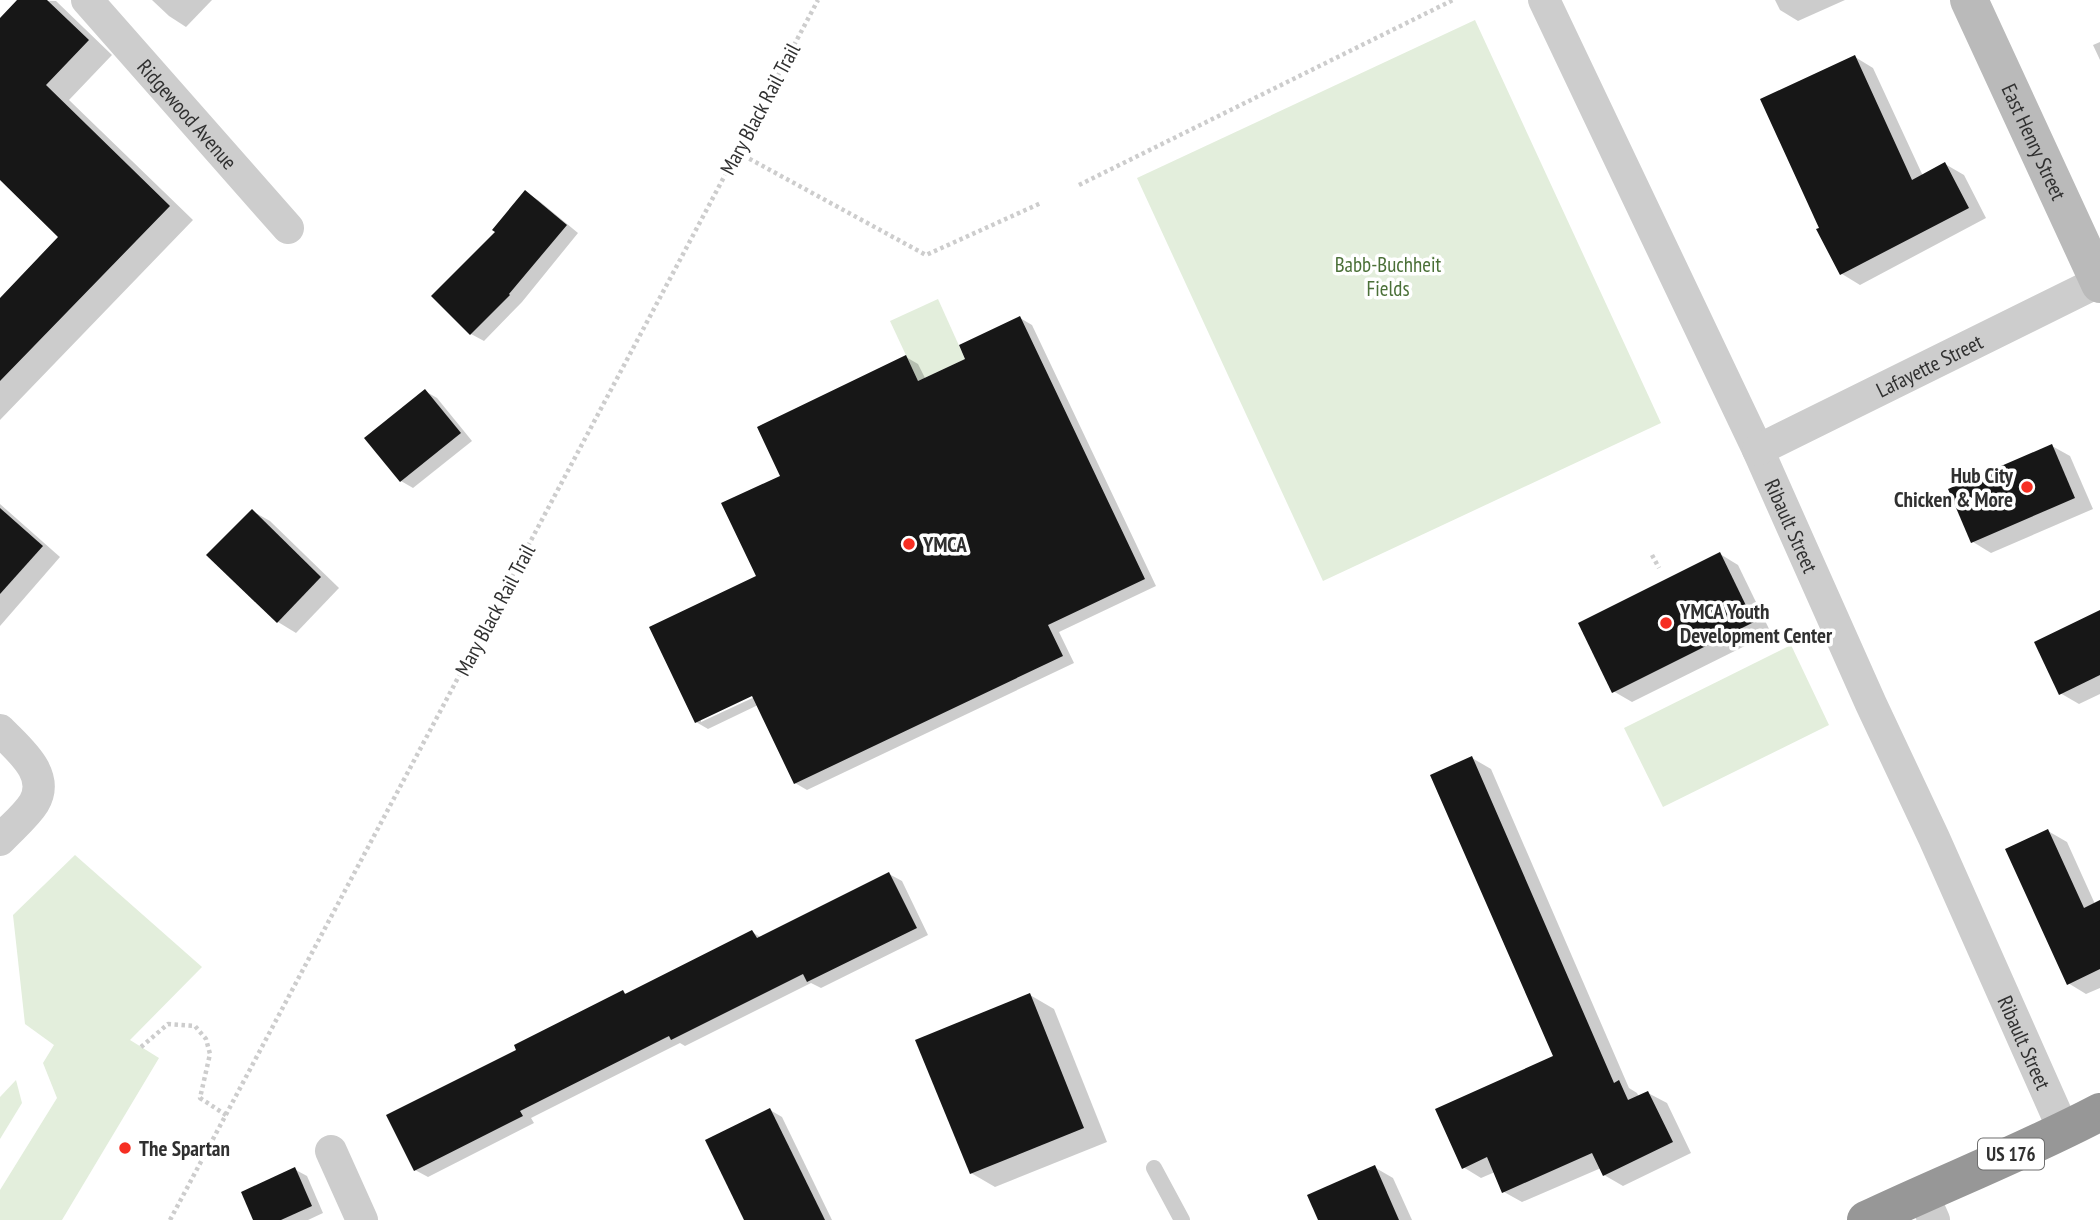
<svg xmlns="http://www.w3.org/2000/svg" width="2100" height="1220" font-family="'PT Sans Narrow',sans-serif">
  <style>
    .green { fill: #e3eedc }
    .shadow { fill: #0003; fill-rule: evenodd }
    .building { fill: #171717 }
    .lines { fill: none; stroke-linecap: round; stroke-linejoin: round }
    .path { stroke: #cdcdcd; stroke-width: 4.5; stroke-dasharray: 3.5 3.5; stroke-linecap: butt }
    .lane { stroke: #cdcdcd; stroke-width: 16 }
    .street { stroke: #cdcdcd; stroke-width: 32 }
    .secondary { stroke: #bababa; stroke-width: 38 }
    .highway { stroke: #979797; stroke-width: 38 }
    .poi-dot { fill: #f62e22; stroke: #fff; stroke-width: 2.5 }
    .labels { text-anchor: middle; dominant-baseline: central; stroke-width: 7; stroke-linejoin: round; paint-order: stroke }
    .shield { fill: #fff; stroke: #6e6e6e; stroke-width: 2 }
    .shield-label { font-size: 19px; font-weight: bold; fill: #303030 }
    .street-label { font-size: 21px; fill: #303030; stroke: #fff }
    .park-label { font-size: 21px; fill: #4b7038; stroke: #fff }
    .poi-label { font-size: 21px; font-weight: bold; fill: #303030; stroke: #fff; text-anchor: start }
  </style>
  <rect width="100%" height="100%" fill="#fff"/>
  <g class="green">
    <polygon points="1475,20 1661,423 1323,581 1137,178"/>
    <polygon points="938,299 965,359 918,381 890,321"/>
    <polygon points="1791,645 1829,725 1663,807 1624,728"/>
    <polygon points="75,855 202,967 130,1040 159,1058 62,1220 0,1220 0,1190 57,1098 43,1063 54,1045 25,1024 13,915"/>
    <polygon points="16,1080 22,1103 0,1139 0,1097"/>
  </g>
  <g class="shadow">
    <polygon points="20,0 56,1 112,55 69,100 193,220 0,420 0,301 61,237 0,178 0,21"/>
    <polygon points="152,0 212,0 186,27 169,16"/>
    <polygon points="1775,0 1845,0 1798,21 1780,10"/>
    <polygon points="2100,42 2100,60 2093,45"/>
    <polygon points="1855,57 1873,68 1923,176 1945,164 1964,175 1986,218 1860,285 1842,274 1821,229"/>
    <polygon points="526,193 538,200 578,233 522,302 484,341 471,334 434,296 498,232"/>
    <path d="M 1020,318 L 1032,325 L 1156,586 L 1059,632 L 1074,663 L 807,790 L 795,783 L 758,705 L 708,729 L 696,722 L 758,576 L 782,477 L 906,357 L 918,364 L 926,380 L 968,360 ZM 759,690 L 761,694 L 701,722 L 701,718 Z"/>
    <polygon points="425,391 437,398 472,441 413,488 401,481 367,438"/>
    <polygon points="2052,446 2070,456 2093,509 1991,553 1973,542"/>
    <polygon points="0,504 60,557 0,626"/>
    <polygon points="252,511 270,521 339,588 296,633 278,622"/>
    <polygon points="1720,554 1738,565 1771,633 1632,702 1613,691"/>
    <polygon points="2100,612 2100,694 2079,704 2060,693"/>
    <polygon points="1472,758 1491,769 1629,1088 1637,1093 1639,1097 1648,1093 1667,1103 1691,1153 1623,1186 1604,1175 1601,1168 1522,1202 1504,1192 1495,1172 1481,1178 1463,1167 1555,1057"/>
    <polygon points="2048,831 2067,842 2095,904 2100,907 2100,988 2086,994 2068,983"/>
    <polygon points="889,874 902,881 928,935 821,988 811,983 685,1046 680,1043 531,1118 534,1123 428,1177 415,1170 519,1051 623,992 628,995 752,932 762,938"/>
    <polygon points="1030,995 1054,1009 1107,1142 995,1187 971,1173"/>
    <polygon points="770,1110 782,1117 832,1220 746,1220"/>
    <polygon points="1374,1167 1393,1178 1412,1220 1320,1220"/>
    <polygon points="294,1169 307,1176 323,1213 308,1220 255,1220"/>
  </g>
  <g class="building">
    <polygon points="17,0 47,0 89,40 46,85 170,206 0,381 0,298 58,237 0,180 0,18"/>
    <polygon points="1855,55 1912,180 1945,162 1969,208 1840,275 1816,229 1819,228 1760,99"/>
    <polygon points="525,190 567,225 509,294 510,295 470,335 431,296 495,232 492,230"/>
    <polygon points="1020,316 1145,579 1048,625 1063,656 794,784 752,696 695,723 649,627 756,576 721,503 780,476 757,427 906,355 918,381 965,359 959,345"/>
    <polygon points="425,389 461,433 400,482 364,438"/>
    <polygon points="2052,444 2075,498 1971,543 1948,489"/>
    <polygon points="0,508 43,546 0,594"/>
    <polygon points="252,509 321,577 277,623 206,555"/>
    <polygon points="1720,552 1754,622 1612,693 1578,623"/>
    <polygon points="2100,610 2100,675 2059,695 2034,642"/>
    <polygon points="1472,756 1614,1083 1619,1080 1628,1100 1648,1091 1673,1142 1603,1176 1592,1153 1502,1193 1487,1157 1462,1169 1435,1109 1553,1056 1430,775"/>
    <polygon points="2048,829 2084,908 2100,900 2100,969 2067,985 2005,849"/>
    <polygon points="889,872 917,928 807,982 803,974 671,1040 669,1036 520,1111 523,1116 414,1171 386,1115 516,1050 514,1045 623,990 625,994 752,930 757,938"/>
    <polygon points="1030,993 1084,1128 970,1174 915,1040"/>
    <polygon points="770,1108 825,1220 744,1220 705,1140"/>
    <polygon points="1375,1165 1399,1220 1318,1220 1307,1195"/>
    <polygon points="295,1167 312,1206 281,1220 253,1220 241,1192"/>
  </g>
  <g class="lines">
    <g class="path">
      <polyline points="737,152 926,255 1041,203"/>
      <polyline points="1079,185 1453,0"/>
      <polyline points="1652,555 1659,568"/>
      <polyline points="141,1047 168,1024 195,1026 206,1039 210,1054 200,1098 226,1115"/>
      <polyline points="170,1220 818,0"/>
    </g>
    <polyline class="lane" points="1154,1168 1182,1220"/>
    <g class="street">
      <path id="s1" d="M 87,0 L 288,228"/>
      <path id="s2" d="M 1544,0 L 1758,450 L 1871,704 L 1934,838 L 2064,1131"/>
      <path id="s3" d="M 1758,450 L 2100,281"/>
      <path d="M 0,730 C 18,749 51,774 34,803 C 26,816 11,828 0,840"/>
      <polyline points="331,1151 362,1220"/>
      <polyline points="1922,1193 1934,1220"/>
    </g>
    <path class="secondary" id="s4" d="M 1969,0 L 2100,284"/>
    <path class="highway" d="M 1866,1220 C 1944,1183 2024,1152 2100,1112"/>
  </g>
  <g class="poi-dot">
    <circle cx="2027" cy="487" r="7"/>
    <circle cx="909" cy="544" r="7"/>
    <circle cx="1666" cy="623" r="7"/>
    <circle cx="125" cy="1148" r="7"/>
  </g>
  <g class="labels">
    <rect class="shield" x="1978" y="1138.5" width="66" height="31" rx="5"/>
    <g class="shield-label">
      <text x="2011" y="1154">US 176</text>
    </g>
    <g class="street-label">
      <text transform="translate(760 109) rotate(-62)">Mary Black Rail Trail</text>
      <text stroke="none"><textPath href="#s1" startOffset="152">Ridgewood Avenue</textPath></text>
      <text stroke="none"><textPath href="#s4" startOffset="156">East Henry Street</textPath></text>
      <text stroke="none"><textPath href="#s3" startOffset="191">Lafayette Street</textPath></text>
      <text stroke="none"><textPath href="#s2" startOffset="581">Ribault Street</textPath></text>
      <text transform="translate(495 610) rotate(-62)">Mary Black Rail Trail</text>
      <text stroke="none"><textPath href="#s2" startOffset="1148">Ribault Street</textPath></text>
    </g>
    <g class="park-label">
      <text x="1388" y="264">Babb-Buchheit<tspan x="1388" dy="24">Fields</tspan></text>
    </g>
    <g class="poi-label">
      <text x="2013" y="475" text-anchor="end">Hub City<tspan x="2013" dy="24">Chicken &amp; More</tspan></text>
      <text x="923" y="544">YMCA</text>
      <text x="1680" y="611">YMCA Youth<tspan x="1680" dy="24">Development Center</tspan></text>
      <text x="139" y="1148">The Spartan</text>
    </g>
  </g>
</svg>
